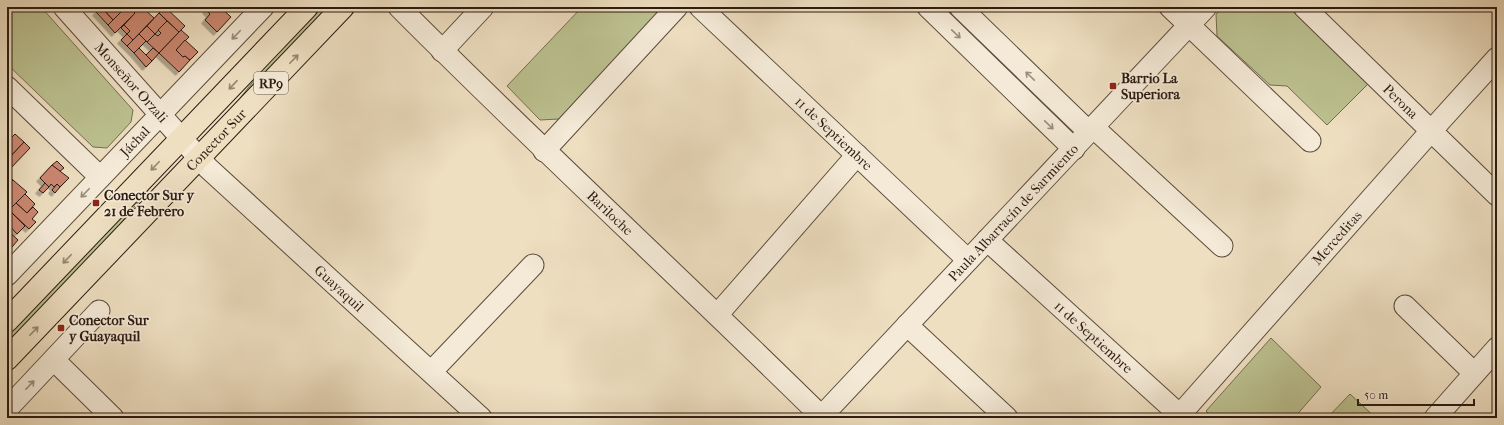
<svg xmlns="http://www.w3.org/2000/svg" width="1504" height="425" font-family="'IM FELL French Canon',serif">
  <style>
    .green { fill: #bcc190; stroke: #746e51 }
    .building { fill: #cc8872; stroke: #2c1b12; filter: url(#shadow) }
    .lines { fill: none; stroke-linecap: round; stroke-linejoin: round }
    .minor-casing { stroke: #5c4c3e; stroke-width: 23 }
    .major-casing { stroke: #2c1b12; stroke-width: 24 }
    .minor { stroke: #f4ead7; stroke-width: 21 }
    .major { stroke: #eedfc1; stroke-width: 22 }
    .oneway { stroke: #9a8d7e }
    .oneway2 { stroke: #978772 }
    .poi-dot { fill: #8f2418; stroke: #f4ead7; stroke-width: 1.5 }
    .labels { text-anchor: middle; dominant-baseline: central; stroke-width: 3.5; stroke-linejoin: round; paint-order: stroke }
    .shield { fill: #f4ead7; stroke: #68594d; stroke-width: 1 }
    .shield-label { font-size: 13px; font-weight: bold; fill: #2c1b12 }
    .poi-label { font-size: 14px; font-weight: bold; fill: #2c1b12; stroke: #f4ead7; text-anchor: start }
    .street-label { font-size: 14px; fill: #2c1b12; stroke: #f4ead7 }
  </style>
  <defs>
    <filter id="shadow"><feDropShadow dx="-3.5" dy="3.5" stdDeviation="0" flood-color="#0004"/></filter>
  </defs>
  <rect width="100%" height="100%" fill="#eedfc1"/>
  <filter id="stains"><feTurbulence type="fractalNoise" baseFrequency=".005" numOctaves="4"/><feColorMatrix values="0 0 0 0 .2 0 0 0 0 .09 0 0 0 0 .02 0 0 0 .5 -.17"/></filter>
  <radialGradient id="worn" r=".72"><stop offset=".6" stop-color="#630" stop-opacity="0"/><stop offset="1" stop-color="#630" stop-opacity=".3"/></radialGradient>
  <g class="green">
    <polygon points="7,7 41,7 133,110 131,122 107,148 93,147 7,64"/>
    <polygon points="322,7 329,7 229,112 267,64"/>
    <polygon points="582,7 664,7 559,119 540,120 507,86"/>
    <polygon points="937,7 950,7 1061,115 1054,121"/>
    <polygon points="1224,7 1290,7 1368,81 1368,84 1327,125 1287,86 1270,85 1217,36 1216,14"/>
    <polygon points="154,183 112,234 7,343 7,337"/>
    <polygon points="1271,338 1321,387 1294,418 1213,418 1206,411"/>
    <polygon points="1350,394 1376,418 1327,418"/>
  </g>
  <g class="building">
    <polygon points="101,7 126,7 113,20"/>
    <polygon points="101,7 113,20 108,25 96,12"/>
    <polygon points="126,7 130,7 135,13 115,33 108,25"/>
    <polygon points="133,7 142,7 154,18 133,40 127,34 130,31 124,25 135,13 131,9"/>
    <polygon points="165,7 185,26 179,32 159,13"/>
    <polygon points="208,7 220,7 231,17 217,32 205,20 210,14 206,10"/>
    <polygon points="159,13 167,21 155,34 147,26"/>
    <polygon points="167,21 179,32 159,53 147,42 155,34 158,36 161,33 158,30"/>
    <polygon points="124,25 130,31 127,34 121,28"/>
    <polygon points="147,26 155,34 147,42 139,34"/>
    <polygon points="181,30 189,37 176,50 183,57 185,56 190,60 179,72 159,53"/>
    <polygon points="127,34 133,40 127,46 121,40"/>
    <polygon points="139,34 146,41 134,53 127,46"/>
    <polygon points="185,40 198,52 190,60 185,56 183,57 176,50"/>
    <polygon points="139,48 152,61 146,67 134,53"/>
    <polygon points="153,48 159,53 152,61 146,55"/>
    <polygon points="15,134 24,142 10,157 7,154 7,142"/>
    <polygon points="24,142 30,148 7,172 7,154 10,157"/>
    <polygon points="57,161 64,168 59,172 52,165"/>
    <polygon points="52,165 69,178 60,187 57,184 54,187 51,184 49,187 40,178"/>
    <polygon points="7,174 13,180 7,187"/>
    <polygon points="13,180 27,192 9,210 7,208 7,186"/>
    <polygon points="45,183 49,187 43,193 39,190"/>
    <polygon points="57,184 60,187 55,193 52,190"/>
    <polygon points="25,194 35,204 27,213 16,203"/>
    <polygon points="16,203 27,213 33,207 38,212 32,219 36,222 29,229 9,210"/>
    <polygon points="8,209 25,226 17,234 7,223"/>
    <polygon points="7,230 18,240 12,247 7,243"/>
  </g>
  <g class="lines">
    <g class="minor-casing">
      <g id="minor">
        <path id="s1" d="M 64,7 L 208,168 L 481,418"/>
        <path id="s2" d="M 399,7 C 538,147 683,280 823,418"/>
        <path id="s3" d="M 700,7 L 968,260"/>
        <polyline points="928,7 1074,149"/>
        <polyline points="960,7 1089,132"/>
        <polyline points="1170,7 1310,141"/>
        <path id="s4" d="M 1304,7 L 1497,195"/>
        <polyline points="442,51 483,7"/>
        <polyline points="7,87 100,177"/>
        <polyline points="1093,127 1222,246"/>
        <polyline points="544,151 677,7"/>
        <path id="s5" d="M 987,240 L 1183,418"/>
        <path id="s6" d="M 7,275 L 263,7"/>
        <polyline points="1405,306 1474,373"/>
        <polyline points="718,314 857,155"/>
        <polyline points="907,325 1007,418"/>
        <polyline points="54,360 113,418"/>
        <polyline points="432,371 533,265"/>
        <polyline points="7,409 99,311"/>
        <path id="s7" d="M 820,418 L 1206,7"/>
        <path id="s8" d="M 1177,418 L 1431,131 L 1497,58"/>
        <polyline points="1435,418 1497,348"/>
      </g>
    </g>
    <g class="major-casing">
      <g id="major">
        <polyline points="7,321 307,7"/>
        <path id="s9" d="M 7,359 L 343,7"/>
      </g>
    </g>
    <use href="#minor" class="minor"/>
    <use href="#major" class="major"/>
  </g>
  <defs><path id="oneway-shaft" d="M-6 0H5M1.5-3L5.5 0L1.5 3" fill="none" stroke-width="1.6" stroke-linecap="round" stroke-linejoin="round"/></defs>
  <g class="oneway">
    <use href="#oneway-shaft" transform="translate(956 34) rotate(44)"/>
    <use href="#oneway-shaft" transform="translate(236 35) rotate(134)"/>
    <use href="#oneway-shaft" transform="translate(1030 76) rotate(-136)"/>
    <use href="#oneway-shaft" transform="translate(1049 125) rotate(44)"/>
    <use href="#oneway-shaft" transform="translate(85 193) rotate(134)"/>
    <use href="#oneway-shaft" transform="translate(30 385) rotate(-46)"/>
  </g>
  <g class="oneway2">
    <use href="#oneway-shaft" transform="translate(294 59) rotate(-46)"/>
    <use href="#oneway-shaft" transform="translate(233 85) rotate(133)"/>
    <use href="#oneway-shaft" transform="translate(155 166) rotate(134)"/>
    <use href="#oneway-shaft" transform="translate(67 259) rotate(134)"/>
    <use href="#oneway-shaft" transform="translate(34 331) rotate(-46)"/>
  </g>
  <g class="poi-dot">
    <rect x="1109" y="82" width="8" height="8" rx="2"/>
    <rect x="92" y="199" width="8" height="8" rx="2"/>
    <rect x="57" y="324" width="8" height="8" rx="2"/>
  </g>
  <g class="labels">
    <rect class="shield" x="254" y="72" width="34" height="22" rx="3"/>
    <g class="shield-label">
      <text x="271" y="83">RP9</text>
    </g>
    <g class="poi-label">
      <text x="1121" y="78">Barrio La<tspan x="1121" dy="16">Superiora</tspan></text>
      <text x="104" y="195">Conector Sur y<tspan x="104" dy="16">21 de Febrero</tspan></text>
      <text x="69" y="320">Conector Sur<tspan x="69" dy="16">y Guayaquil</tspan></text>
    </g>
    <g class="street-label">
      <text stroke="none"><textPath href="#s1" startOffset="101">Monseñor Orzali</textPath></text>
      <text stroke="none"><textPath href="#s4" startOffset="135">Perona</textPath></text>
      <text stroke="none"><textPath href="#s3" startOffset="184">11 de Septiembre</textPath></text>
      <text stroke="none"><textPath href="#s9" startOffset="303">Conector Sur</textPath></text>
      <text stroke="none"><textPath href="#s6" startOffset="185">Jáchal</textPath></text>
      <text stroke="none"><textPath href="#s7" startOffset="282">Paula Albarracín de Sarmiento</textPath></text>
      <text stroke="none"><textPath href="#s2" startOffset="295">Bariloche</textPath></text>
      <text stroke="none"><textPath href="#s8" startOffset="241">Merceditas</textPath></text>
      <text stroke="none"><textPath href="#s1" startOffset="394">Guayaquil</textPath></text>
      <text stroke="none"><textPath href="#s5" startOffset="144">11 de Septiembre</textPath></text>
    </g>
  </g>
  <rect width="1504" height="425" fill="none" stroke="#eedfc1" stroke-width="24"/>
  <rect x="8" y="8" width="1488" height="409" fill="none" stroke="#2c1b12" stroke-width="2"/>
  <rect x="12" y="12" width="1480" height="401" fill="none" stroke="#2c1b12"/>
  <path d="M1358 399v6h116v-6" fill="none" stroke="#2c1b12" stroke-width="2"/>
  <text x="1364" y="399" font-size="12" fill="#2c1b12" stroke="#f4ead7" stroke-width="3" paint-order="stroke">50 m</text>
  <rect width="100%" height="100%" filter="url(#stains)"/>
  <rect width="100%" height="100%" fill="url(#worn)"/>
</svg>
